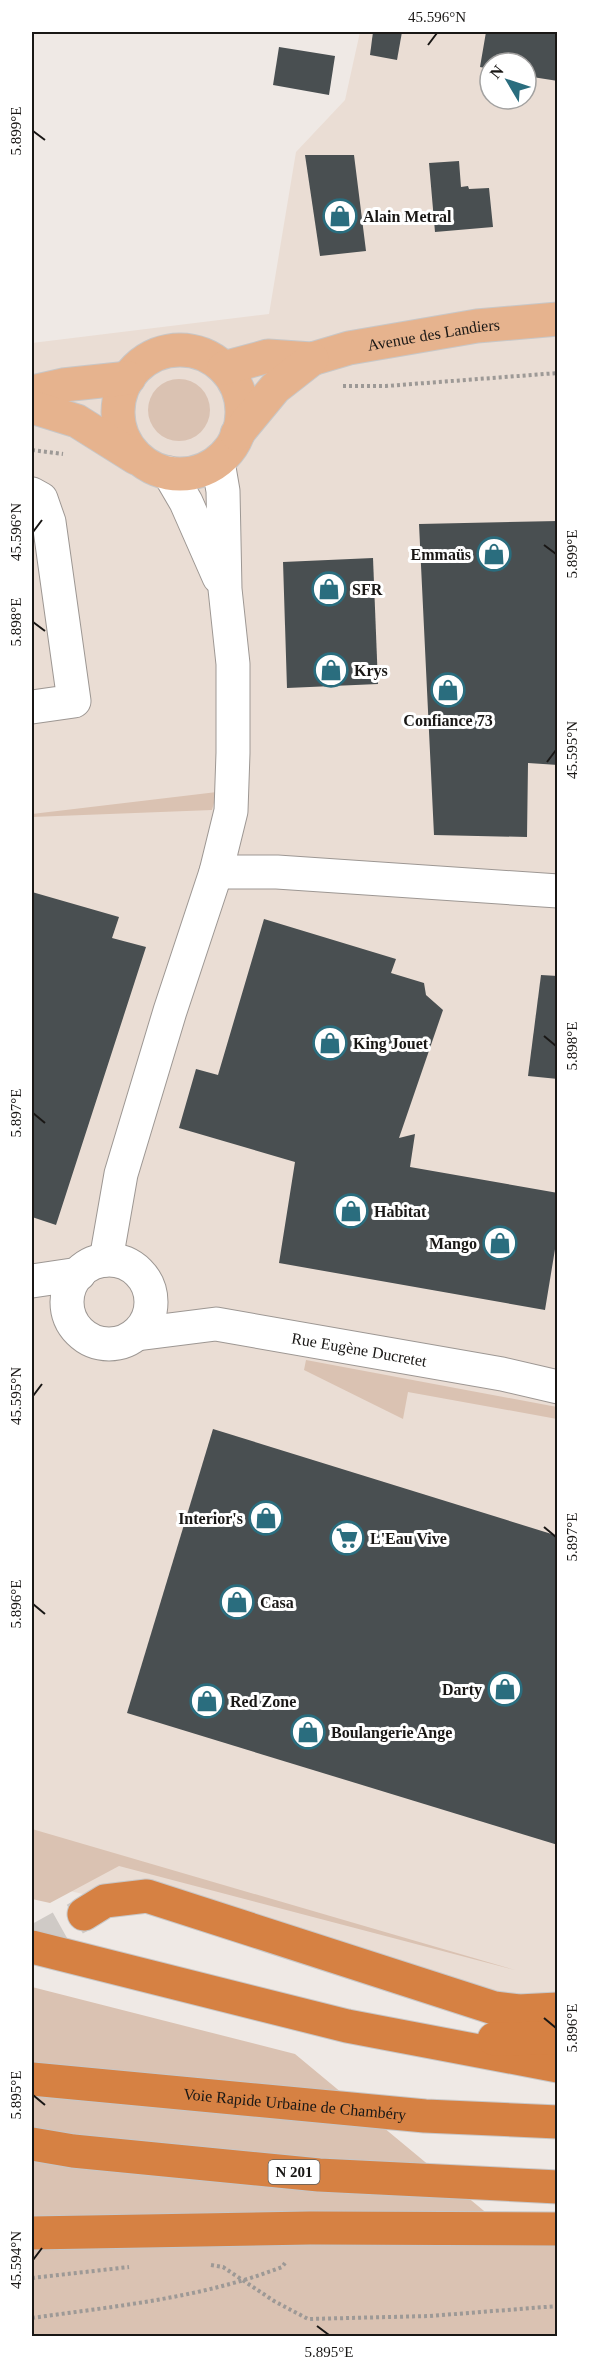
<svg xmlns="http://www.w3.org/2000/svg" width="589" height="2368" font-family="Georgia,serif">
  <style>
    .built { fill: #eaddd4; fill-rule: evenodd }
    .green { fill: #dac2b2 }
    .building { fill: #494f51 }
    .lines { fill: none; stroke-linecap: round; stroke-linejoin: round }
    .highway-tunnel { stroke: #cfcac6; stroke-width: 33; stroke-dasharray: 33 16; stroke-linecap: butt }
    .minor-casing { stroke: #9d9793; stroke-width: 35 }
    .major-casing { stroke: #c8c7c7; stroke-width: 35 }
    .highway-casing { stroke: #c8c7c7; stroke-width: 35 }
    .path { stroke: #9d9996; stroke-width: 4; stroke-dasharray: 3 3; stroke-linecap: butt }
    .minor { stroke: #fff; stroke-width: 33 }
    .major { stroke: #e6b38e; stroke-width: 33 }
    .highway { stroke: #d68143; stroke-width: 33 }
    .ticks { fill: none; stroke: #191715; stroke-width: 2 }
    .labels { text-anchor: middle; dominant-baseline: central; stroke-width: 6; stroke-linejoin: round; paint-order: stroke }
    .shield { fill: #fff; stroke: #5e5d5b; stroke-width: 1.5 }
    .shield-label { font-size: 15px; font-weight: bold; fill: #191715 }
    .poi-label { font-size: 16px; font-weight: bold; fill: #191715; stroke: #fff; text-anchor: start }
    .street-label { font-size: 16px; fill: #191715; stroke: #fff }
    .neatline { fill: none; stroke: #191715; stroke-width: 2 }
    .ticks-label { font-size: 15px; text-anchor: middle; fill: #191715 }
  </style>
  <rect width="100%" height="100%" fill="#efe9e5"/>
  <path class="built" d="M 360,32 L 557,32 L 557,2006 L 32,1882 L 32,343 L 269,314 L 296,152 L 345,100 ZM 490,63 L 526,63 L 526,99 L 490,99 Z"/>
  <g class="green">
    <circle cx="179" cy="410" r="31"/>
    <polygon points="217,792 212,810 32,817 32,814"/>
    <polygon points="306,1360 557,1407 557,1419 408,1392 403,1419 304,1370"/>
    <polygon points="32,1829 515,1970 119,1866 50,1903 32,1899"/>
    <polygon points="32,1987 295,2054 519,2240 557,2241 557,2336 32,2336"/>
  </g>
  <g class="building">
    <polygon points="373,32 402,32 397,60 370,55"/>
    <polygon points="486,32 558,32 558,81 526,76 526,63 490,63 490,69 480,67"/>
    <polygon points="279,47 335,56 329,95 273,85"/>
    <polygon points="305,155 354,155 366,251 320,256"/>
    <polygon points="459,161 461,187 468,186 469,189 489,188 493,227 435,232 429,163"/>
    <polygon points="558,521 558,765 528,763 527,837 434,835 419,524"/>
    <polygon points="373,558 378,684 287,688 283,562"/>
    <polygon points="32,892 119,917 112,938 146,947 56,1225 32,1217"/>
    <polygon points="264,919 396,959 391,973 424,983 426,995 443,1010 399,1138 415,1134 410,1167 558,1193 558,1231 545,1310 279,1263 295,1162 179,1128 196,1069 218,1075"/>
    <polygon points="541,975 558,976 558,1079 528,1076"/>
    <polygon points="213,1429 558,1536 558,1845 127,1713"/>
  </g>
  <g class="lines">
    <polyline class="highway-tunnel" points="32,1943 84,1914"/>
    <g class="minor-casing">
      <g id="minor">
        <polyline points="169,473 186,502 219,577"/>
        <polyline points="32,494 41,499 49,522 74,701 32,707"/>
        <polyline points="216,872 277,872 558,891"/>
        <polyline points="106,1260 121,1174 170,1011 216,872 231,811 233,753 233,664 225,589 223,491 218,462"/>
        <circle cx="109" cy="1302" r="42"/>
        <polyline points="32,1281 79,1274"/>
        <path id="s1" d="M 137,1334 L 216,1324 L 502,1374 L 558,1387"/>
      </g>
    </g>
    <g class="major-casing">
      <g id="major">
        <circle cx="180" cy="412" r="62"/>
        <path id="s2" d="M 224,368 L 268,356 L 312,359 L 349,348 L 477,326 L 558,319"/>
        <polyline points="32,392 63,385 129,378"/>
        <polyline points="32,407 77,421 136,458"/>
        <polyline points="237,434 275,388 312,359"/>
      </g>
    </g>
    <g class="highway-casing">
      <g id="highway">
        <polyline points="84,1914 105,1901 147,1896 494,2008 519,2011 558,2009"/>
        <polyline points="32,1947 347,2026 558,2066"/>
        <polyline points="494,2039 558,2038"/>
        <path id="s3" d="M 32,2079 L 425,2116 L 558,2122"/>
        <polyline points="32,2144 73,2151 319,2175 558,2187"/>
        <polyline points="32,2233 310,2228 558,2229"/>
      </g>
    </g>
    <g class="path">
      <polyline points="343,386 386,386 558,373"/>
      <polyline points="32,450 63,454"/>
      <polyline points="211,2265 223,2267 274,2301 308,2319 430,2316 558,2306"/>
      <polyline points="32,2278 129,2267"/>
      <path d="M 32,2318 C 116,2306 202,2298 282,2267 L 285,2263"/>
    </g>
    <use href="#minor" class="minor"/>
    <use href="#major" class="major"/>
    <use href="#highway" class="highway"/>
  </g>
  <path class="ticks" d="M 428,45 L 437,33M 33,131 L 45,140M 33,532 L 42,520M 544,545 L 556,554M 33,622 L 45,631M 547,762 L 556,750M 544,1036 L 556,1046M 33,1113 L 45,1123M 33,1396 L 42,1384M 544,1527 L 556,1537M 33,1604 L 45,1614M 544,2018 L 556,2028M 33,2095 L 45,2105M 33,2260 L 42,2248M 317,2326 L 329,2335"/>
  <defs>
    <g id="shop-ring" transform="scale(1.725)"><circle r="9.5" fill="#fff" stroke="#2a6d7e" stroke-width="1.5"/><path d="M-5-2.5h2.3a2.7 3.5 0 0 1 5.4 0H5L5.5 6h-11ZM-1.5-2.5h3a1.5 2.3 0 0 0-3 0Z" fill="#2a6d7e"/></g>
    <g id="supermarket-ring" transform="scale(1.725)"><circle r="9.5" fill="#fff" stroke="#2a6d7e" stroke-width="1.5"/><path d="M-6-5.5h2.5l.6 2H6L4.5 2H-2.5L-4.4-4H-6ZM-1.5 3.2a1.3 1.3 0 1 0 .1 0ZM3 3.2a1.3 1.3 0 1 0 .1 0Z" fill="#2a6d7e"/></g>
  </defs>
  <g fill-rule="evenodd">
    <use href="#shop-ring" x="340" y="216"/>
    <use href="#shop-ring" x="494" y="554"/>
    <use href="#shop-ring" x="329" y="589"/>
    <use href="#shop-ring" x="331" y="670"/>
    <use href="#shop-ring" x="448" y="690"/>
    <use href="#shop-ring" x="330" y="1043"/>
    <use href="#shop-ring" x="351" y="1211"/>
    <use href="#shop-ring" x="500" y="1243"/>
    <use href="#shop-ring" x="266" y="1518"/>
    <use href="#supermarket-ring" x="347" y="1538"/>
    <use href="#shop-ring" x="237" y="1602"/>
    <use href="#shop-ring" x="505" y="1689"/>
    <use href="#shop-ring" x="207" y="1701"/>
    <use href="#shop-ring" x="308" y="1732"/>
  </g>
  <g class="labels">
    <rect class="shield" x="268.5" y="2160" width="51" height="24" rx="4.5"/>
    <g class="shield-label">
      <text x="294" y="2172">N 201</text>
    </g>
    <g class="poi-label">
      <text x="363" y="216">Alain Metral</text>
      <text x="471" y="554" text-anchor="end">Emmaüs</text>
      <text x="352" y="589">SFR</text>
      <text x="354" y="670">Krys</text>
      <text x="448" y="720" text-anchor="middle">Confiance 73</text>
      <text x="353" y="1043">King Jouet</text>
      <text x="374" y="1211">Habitat</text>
      <text x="477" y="1243" text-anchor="end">Mango</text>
      <text x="243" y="1518" text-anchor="end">Interior's</text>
      <text x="370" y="1538">L'Eau Vive</text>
      <text x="260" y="1602">Casa</text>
      <text x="482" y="1689" text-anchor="end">Darty</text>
      <text x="230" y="1701">Red Zone</text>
      <text x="331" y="1732">Boulangerie Ange</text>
    </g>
    <g class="street-label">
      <text stroke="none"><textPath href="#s2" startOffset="214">Avenue des Landiers</textPath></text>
      <text stroke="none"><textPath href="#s1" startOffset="225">Rue Eugène Ducretet</textPath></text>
      <text stroke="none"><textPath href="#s3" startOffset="264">Voie Rapide Urbaine de Chambéry</textPath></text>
    </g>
  </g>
  <rect width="589" height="2368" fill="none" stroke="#ffffff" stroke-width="66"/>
  <g transform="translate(508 81) rotate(309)"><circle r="28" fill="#ffffff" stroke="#a3a2a1" stroke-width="1.5"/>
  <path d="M0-4.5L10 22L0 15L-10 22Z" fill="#2a6d7e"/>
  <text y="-9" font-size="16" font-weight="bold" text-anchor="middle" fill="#191715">N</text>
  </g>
  <rect x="33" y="33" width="523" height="2302" class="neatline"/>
  <g class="ticks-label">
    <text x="437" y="22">45.596°N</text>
    <text transform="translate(16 131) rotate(-90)" y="5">5.899°E</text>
    <text transform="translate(16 532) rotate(-90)" y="5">45.596°N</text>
    <text transform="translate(572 554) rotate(-90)" y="5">5.899°E</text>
    <text transform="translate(16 622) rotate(-90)" y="5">5.898°E</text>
    <text transform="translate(572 750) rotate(-90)" y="5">45.595°N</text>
    <text transform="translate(572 1046) rotate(-90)" y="5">5.898°E</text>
    <text transform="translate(16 1113) rotate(-90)" y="5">5.897°E</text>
    <text transform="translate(16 1396) rotate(-90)" y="5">45.595°N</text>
    <text transform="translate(572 1537) rotate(-90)" y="5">5.897°E</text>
    <text transform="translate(16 1604) rotate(-90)" y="5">5.896°E</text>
    <text transform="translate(572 2028) rotate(-90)" y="5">5.896°E</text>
    <text transform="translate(16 2095) rotate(-90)" y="5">5.895°E</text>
    <text transform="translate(16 2260) rotate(-90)" y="5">45.594°N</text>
    <text x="329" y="2357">5.895°E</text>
  </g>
</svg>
